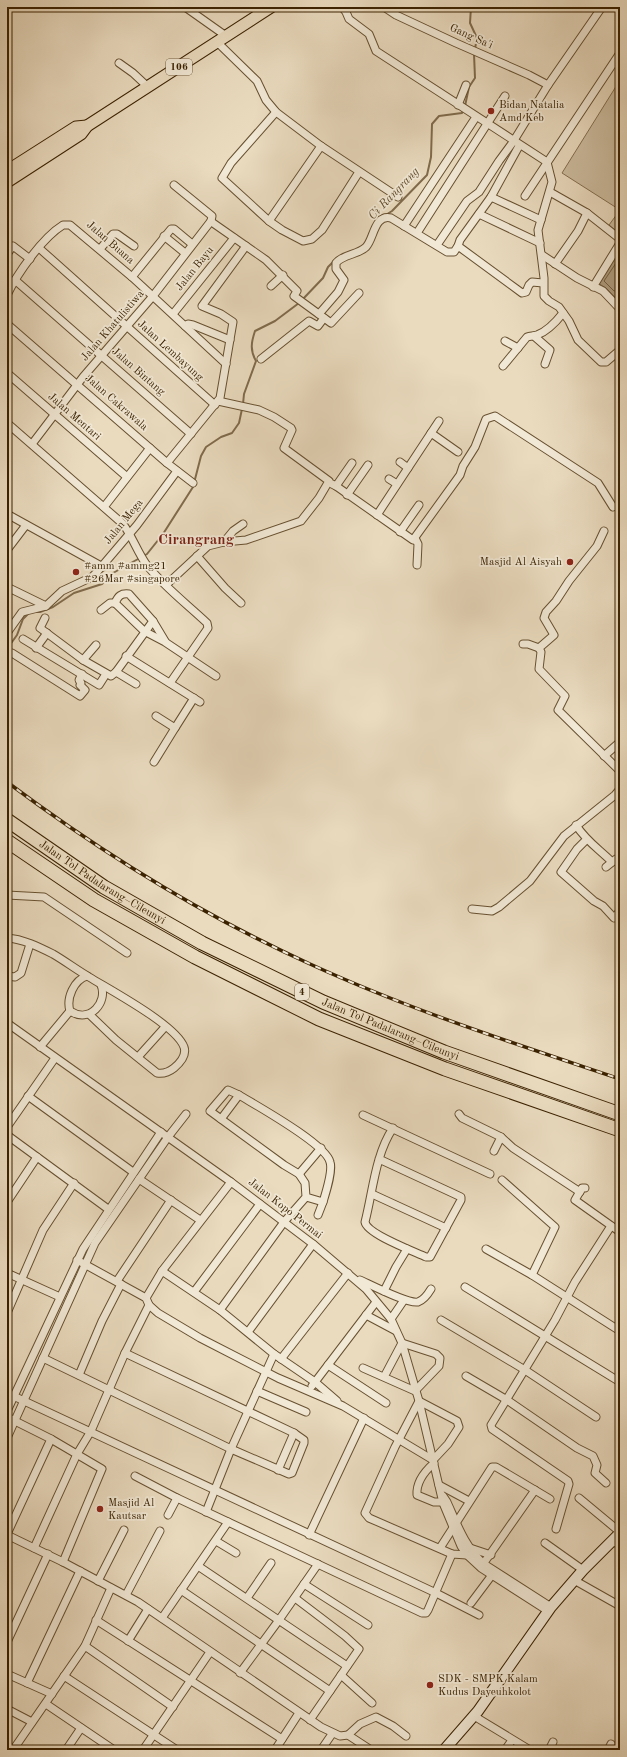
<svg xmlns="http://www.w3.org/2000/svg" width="627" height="1757" font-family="'Old Standard TT',serif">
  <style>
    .green { fill: #ccbc9f; stroke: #846f50 }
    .water { fill: #ae9c7e; stroke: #806b4c }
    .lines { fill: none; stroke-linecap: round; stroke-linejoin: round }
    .shore { stroke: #745f40; stroke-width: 1 }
    .stream { stroke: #806b4c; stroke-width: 2 }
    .minor-casing { stroke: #675030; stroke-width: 9 }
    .secondary-casing { stroke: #3b2201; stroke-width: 12 }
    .primary-casing { stroke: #3b2201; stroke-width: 13 }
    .motorway-casing { stroke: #3b2201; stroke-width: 15 }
    .minor { stroke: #f1e8d5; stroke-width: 7 }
    .secondary { stroke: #f1e8d5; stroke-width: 10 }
    .primary { stroke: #eadbbf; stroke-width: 11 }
    .motorway { stroke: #eadbbf; stroke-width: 13 }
    .rail-casing { stroke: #3b2201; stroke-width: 3.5 }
    .rail { stroke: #f1e8d5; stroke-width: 2; stroke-dasharray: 6; stroke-linecap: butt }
    .poi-dot { fill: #8f2418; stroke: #f1e8d5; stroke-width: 1.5 }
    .labels { text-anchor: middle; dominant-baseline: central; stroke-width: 3.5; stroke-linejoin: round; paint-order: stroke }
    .shield { fill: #f1e8d5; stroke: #725d41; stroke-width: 1 }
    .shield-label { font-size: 10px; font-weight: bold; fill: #3b2201 }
    .street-label { font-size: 11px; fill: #3b2201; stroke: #f1e8d5 }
    .poi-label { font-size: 11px; fill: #3b2201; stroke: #f1e8d5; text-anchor: start }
    .water-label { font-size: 12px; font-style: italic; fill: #634d2d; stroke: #f1e8d5 }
    .district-label { font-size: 15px; font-weight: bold; fill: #7a1f14; stroke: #f1e8d5 }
  </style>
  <rect width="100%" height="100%" fill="#eadbbf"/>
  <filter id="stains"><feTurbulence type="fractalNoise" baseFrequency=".005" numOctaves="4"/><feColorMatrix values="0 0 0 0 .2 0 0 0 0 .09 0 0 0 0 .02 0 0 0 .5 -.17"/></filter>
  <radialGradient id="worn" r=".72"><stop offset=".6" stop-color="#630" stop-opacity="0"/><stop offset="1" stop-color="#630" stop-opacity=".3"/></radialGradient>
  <polygon class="green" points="620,80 620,234 609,225 620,210 562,173"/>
  <polygon class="water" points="620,250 620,292 616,298 606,288 598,283"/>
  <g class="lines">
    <polyline class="shore" points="620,257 604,281 614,291 620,290"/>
    <g class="stream">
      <polyline points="465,106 469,87 475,78 474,54 477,38 470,23 471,7"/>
      <polyline points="384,216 392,211 427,175 431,157 432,124 439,116 462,113 463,110"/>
      <polyline points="302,300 323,278 328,267 335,260"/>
      <path d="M 243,404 L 244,394 L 256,361 C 250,350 251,343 255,331 L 275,321 L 299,303"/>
      <polyline points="34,612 40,612 53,607 74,593 102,584 113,573 147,554 163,534 193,487 201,456 206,447 221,437 232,433 239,423 242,409"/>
      <polyline points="7,649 17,635 23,619 28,614"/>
    </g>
    <g class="minor-casing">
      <g id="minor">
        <polyline points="185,7 226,36"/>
        <polyline points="342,7 346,12 349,19 369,34 376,51 547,162"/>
        <polyline points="384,7 396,15 456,43 529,75 548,85"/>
        <polyline points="217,42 257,81 266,100 276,112 321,146 398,197"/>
        <polyline points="119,63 133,73 148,87"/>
        <polyline points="458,105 466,85"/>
        <polyline points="276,112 231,163 222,178 269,221 282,230 303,241 312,239 322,230 359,172"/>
        <polyline points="519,146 491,197 460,240 458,246 522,293 526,292 529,285 532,282 543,283"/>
        <polyline points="547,162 552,182 538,230 544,278 544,296 549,301 559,307 569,321 578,340 601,362 606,362 620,350"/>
        <polyline points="174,185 212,216 211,221 213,223 266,260 297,291 294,296 331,323 359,293"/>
        <polyline points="550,192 587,213 620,239"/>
        <polyline points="525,196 620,53"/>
        <polyline points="491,197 541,220"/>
        <polyline points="479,214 540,243"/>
        <polyline points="269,221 321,146"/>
        <polyline points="404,226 476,117"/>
        <polyline points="417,233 505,96"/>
        <polyline points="164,236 185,253"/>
        <polyline points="437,245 467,201 479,192 499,161 513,142 548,85 602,7"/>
        <polyline points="39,248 215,405"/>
        <polyline points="100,249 113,234 117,234 134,246"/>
        <polyline points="7,254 13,246 30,259"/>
        <polyline points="542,255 577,278 603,291 620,309"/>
        <polyline points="555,264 578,231 587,213"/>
        <polyline points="132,277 171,229 174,229 192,244"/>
        <polyline points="15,280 191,434"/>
        <polyline points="271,286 283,275"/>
        <polyline points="593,287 620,243"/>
        <path d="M 7,295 C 17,274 42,238 63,225 L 70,225 L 132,277 L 226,364"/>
        <polyline points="173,314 234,238"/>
        <path d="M 319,314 L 338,292 L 344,280 L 336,269 L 336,263 C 343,254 358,255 366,247 C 374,239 374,214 391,218 L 447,252 L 454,252 L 458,246"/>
        <polyline points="7,324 167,463 193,483"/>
        <polyline points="185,326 188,324 193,325 230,340"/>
        <polyline points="534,336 550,350 545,364"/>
        <polyline points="505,341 518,348"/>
        <polyline points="261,359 309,321 318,326 324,318"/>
        <path d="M 503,366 L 527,337 C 530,336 533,336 537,335 C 548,331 556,322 563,313"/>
        <polyline points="7,373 127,477"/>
        <path d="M 7,423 L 123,524 C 132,536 137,551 146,564 C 163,586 187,604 207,623 L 208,628 L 170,683"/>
        <polyline points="431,433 458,452"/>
        <polyline points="32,444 83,377 153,296 211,221"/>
        <polyline points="400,462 408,468"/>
        <polyline points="167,463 220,398 233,322 221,314 202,306 246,246"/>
        <polyline points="389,479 397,484"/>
        <polyline points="332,484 336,486 352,463"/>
        <polyline points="336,486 413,540 460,475 463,466 475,447 486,419 495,416 598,483 613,507"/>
        <polyline points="347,495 368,465"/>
        <polyline points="104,507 150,448"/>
        <polyline points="7,514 103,567"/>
        <polyline points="377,515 439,421"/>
        <polyline points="604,531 597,546 569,581 556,601 546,612 544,618 554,635 539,648 541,652 539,669 565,696 558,710 620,771"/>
        <polyline points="400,532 419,505"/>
        <polyline points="415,538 418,544 417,565"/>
        <polyline points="224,542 233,531 243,524"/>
        <polyline points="7,550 26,525"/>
        <polyline points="197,556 225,588 241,603"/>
        <polyline points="166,585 208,546 224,542 246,540 301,521 319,498 329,481 284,448 292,430 291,428 274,417 259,410 218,401"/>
        <polyline points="7,587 46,606"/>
        <polyline points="115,603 144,631 165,642 216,676"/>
        <path d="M 115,603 C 118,596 121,593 129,594 L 153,621 L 165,641"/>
        <polyline points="101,610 110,603 115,603"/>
        <polyline points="45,618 40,628 83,660 111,676 116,672"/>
        <polyline points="7,633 22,612 46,606 62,591 92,577 97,572 137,525 177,471"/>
        <polyline points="23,639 99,685 106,674"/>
        <polyline points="523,644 528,644 539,648"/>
        <polyline points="36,648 47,633"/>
        <polyline points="12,653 80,696 85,690 80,685 81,683 79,680 82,674"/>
        <polyline points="126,656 200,702"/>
        <polyline points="83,660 96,645"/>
        <polyline points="136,684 116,672 153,621"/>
        <polyline points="175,728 194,698"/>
        <polyline points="604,756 620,742"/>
        <polyline points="154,762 175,728 156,716"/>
        <path d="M 576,825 C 586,841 599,849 612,862"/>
        <polyline points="586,840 577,849 561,872 594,901 603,906 614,918 620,911"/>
        <polyline points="606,867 616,859 618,862 620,860"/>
        <polyline points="7,895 44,897 127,953"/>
        <polyline points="472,909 492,911 499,907 530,881 564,836 615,795 620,789"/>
        <path d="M 7,938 C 23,939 39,947 53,954 C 65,961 77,970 89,977 C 110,990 176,1025 184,1047 C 187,1056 180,1063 174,1068 C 169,1072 164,1074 157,1073 L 116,1040 L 90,1015"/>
        <polyline points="7,976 15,977 21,973 30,944"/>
        <path d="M 87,976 C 74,980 66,998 70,1011 C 90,1024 108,1002 101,985"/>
        <polyline points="7,1023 231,1182 313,1244 366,1289 391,1319 402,1343 419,1401 443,1503 461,1546 467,1555 481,1568 548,1611"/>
        <polyline points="40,1047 70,1011"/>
        <polyline points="138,1057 165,1027"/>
        <polyline points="28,1096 133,1172"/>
        <polyline points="459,1114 462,1118 501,1137 513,1148 580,1192"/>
        <polyline points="363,1115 490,1174"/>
        <polyline points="221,1119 239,1095"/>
        <polyline points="7,1127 55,1058"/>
        <polyline points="7,1135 108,1209"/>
        <polyline points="494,1151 501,1137"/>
        <path d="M 379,1159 L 461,1197 L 461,1200 L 430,1257 L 426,1257 C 413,1251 367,1234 365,1222 C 373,1191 375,1155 393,1128"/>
        <polyline points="299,1174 321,1148"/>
        <polyline points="139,1179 200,1220"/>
        <polyline points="502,1180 555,1227 532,1275"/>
        <polyline points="585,1188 582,1188 575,1200 620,1232"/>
        <polyline points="372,1194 446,1228"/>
        <polyline points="7,1202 37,1157"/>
        <polyline points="318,1215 323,1202"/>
        <polyline points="486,1249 532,1275 620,1331"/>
        <polyline points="77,1260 146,1298 149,1305 158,1313 200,1338 278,1378 343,1406 433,1460 448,1444 459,1427 457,1421 419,1401 395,1447 365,1513 369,1518 452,1554 467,1555"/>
        <polyline points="162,1271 220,1310 274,1354 315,1382 337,1401"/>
        <polyline points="7,1273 60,1297"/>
        <path d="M 360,1280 C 371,1285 408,1304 418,1302 C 424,1300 428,1294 431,1289"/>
        <polyline points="117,1281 171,1200"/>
        <polyline points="465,1287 620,1382"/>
        <polyline points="384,1291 396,1267 407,1249"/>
        <polyline points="194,1292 260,1204"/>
        <polyline points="146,1298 162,1271 231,1182"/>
        <path d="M 220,1310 L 284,1222 L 306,1197 L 305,1183 L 299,1174 L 284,1165 L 210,1111 L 228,1090 L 239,1095 C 257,1106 326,1144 330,1162 C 333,1171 326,1192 323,1202 L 306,1197"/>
        <polyline points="7,1313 43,1230 74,1183"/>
        <polyline points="366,1315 396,1331"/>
        <polyline points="391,1319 404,1300"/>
        <polyline points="441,1320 525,1370 596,1417"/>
        <polyline points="248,1332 313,1244"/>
        <polyline points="43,1358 231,1449 289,1474 292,1473 304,1443 304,1440 294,1433 125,1353"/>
        <polyline points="281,1359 348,1273"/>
        <polyline points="328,1365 386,1403"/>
        <polyline points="363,1368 415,1391 439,1366 440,1358 436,1354 402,1343 384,1377"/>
        <polyline points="79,1375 102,1321 121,1284"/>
        <polyline points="466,1376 507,1400 577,1448 593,1456 597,1465 595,1473 606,1483"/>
        <polyline points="312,1386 376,1302"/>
        <polyline points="257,1391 306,1412"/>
        <polyline points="7,1393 436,1593 479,1615"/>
        <polyline points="7,1411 83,1249 161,1132"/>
        <polyline points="7,1417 51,1439 102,1469 63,1562"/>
        <polyline points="7,1438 95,1243 168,1137 186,1114"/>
        <path d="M 434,1463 C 425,1471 416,1482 417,1495 L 434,1502 L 445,1502"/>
        <polyline points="278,1470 294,1433"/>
        <polyline points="135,1476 177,1498 422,1613 426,1613 428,1610 452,1554"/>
        <polyline points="439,1485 469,1501"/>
        <path d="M 443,1496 L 447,1502 C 457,1524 465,1547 484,1564 L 551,1607"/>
        <polyline points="579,1498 620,1532"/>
        <polyline points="206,1512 231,1449 274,1354"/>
        <polyline points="168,1515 177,1498"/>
        <polyline points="556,1529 569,1484 568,1481 492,1429 491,1425 555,1320 575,1282 611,1226"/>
        <polyline points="7,1534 51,1439"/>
        <polyline points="7,1535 63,1562 138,1602 321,1727 340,1736 348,1735 371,1750"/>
        <polyline points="309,1535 364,1418"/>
        <polyline points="612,1540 620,1546"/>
        <polyline points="216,1541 236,1553"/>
        <polyline points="545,1543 583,1570"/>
        <polyline points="467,1547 491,1555"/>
        <polyline points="34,1548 77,1454 91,1431 125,1353 149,1305"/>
        <polyline points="440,1548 492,1467 496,1467 550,1499"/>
        <polyline points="198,1566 347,1666"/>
        <polyline points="481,1567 535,1490"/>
        <polyline points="574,1580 620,1606"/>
        <polyline points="98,1581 124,1530"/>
        <polyline points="304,1584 368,1625"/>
        <polyline points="181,1590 330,1691"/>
        <polyline points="126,1595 160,1531"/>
        <polyline points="247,1598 271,1563"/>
        <polyline points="295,1598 345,1636 359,1649 310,1720"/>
        <polyline points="471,1603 492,1575"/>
        <polyline points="162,1618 228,1522"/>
        <polyline points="96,1620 282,1739"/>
        <polyline points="128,1641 148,1609"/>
        <polyline points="7,1642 48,1554"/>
        <polyline points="85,1646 173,1707"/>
        <polyline points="620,1657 620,1662"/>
        <polyline points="240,1673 279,1620 318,1564"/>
        <polyline points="7,1674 52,1694"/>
        <polyline points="341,1675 372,1703"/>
        <polyline points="64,1676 177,1750"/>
        <polyline points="27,1683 80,1571"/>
        <polyline points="46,1704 114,1750"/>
        <polyline points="7,1709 32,1722"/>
        <polyline points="474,1716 530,1750"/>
        <polyline points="348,1735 360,1724 376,1717 393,1726 406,1736"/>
        <polyline points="13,1750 85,1646 111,1588"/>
        <polyline points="66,1750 81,1728"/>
        <polyline points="143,1750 210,1652"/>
        <polyline points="275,1750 299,1713"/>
        <polyline points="321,1750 332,1734"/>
        <polyline points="505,1750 512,1740"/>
        <polyline points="549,1750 553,1742"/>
        <polyline points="608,1750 611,1744"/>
      </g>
    </g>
    <g class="secondary-casing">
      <polyline id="secondary" points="444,1750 478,1711 551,1607 583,1570 620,1533"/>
    </g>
    <g class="primary-casing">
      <g id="primary">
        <polyline points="7,171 76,127 87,126"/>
        <polyline points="7,182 81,134 87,126 271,7"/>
      </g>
    </g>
    <g class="motorway-casing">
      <g id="motorway">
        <path id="s1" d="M 7,820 L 104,887 L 202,943 L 323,1002 L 444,1052 L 620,1114"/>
        <polyline points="7,841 94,900 195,957 319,1019 445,1069 620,1130"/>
      </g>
    </g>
    <use href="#minor" class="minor"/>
    <use href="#secondary" class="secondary"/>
    <use href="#primary" class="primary"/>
    <use href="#motorway" class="motorway"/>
    <g class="rail-casing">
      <path id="rail" d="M 7,782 C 102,853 202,915 310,964 C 410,1010 516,1044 620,1079"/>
    </g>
    <use href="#rail" class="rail"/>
  </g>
  <g class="poi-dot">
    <circle cx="491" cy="111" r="4"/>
    <circle cx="570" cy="562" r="4"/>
    <circle cx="76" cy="572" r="4"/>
    <circle cx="100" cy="1509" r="4"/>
    <circle cx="430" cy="1685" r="4"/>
  </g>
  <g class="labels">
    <g class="shield">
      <rect x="166" y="59" width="26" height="16" rx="3"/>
      <rect x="295" y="984" width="14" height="16" rx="3"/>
    </g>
    <g class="shield-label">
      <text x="179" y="67">106</text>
      <text x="302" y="992">4</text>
    </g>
    <g class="street-label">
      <text transform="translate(471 37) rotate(24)">Gang Sa'i</text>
      <text transform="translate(110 243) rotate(41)">Jalan Buana</text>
      <text transform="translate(195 269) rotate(-51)">Jalan Bayu</text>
      <text transform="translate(113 326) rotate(-49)">Jalan Khatulistiwa</text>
      <text transform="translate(170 351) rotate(42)">Jalan Lembayung</text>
      <text transform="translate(138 372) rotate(41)">Jalan Bintang</text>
      <text transform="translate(116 403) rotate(41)">Jalan Cakrawala</text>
      <text transform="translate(74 417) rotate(41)">Jalan Mentari</text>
      <text transform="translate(124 522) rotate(-51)">Jalan Mega</text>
      <text stroke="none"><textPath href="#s1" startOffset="114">Jalan Tol Padalarang–Cileunyi</textPath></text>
      <text stroke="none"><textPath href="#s1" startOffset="438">Jalan Tol Padalarang–Cileunyi</textPath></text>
      <text transform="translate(285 1209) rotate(38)">Jalan Kopo Permai</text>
    </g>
    <g class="poi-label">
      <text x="499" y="105">Bidan Natalia<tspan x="499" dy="13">Amd Keb</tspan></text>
      <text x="562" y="562" text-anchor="end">Masjid Al Aisyah</text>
      <text x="84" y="566">#amm #ammg21<tspan x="84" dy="13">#26Mar #singapore</tspan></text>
      <text x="108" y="1503">Masjid Al<tspan x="108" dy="13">Kautsar</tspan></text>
      <text x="438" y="1679">SDK - SMPK Kalam<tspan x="438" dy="13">Kudus Dayeuhkolot</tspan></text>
    </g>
    <g class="water-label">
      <text transform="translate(394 194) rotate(-46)">Ci Rangrang</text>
    </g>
    <g class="district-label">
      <text x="196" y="540">Cirangrang</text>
    </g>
  </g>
  <rect width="627" height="1757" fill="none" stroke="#eadbbf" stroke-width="24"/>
  <rect x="8" y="8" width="611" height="1741" fill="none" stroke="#3b2201" stroke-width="2"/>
  <rect x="12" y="12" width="603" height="1733" fill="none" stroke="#3b2201"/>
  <rect width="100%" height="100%" filter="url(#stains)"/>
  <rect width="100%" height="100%" fill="url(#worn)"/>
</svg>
